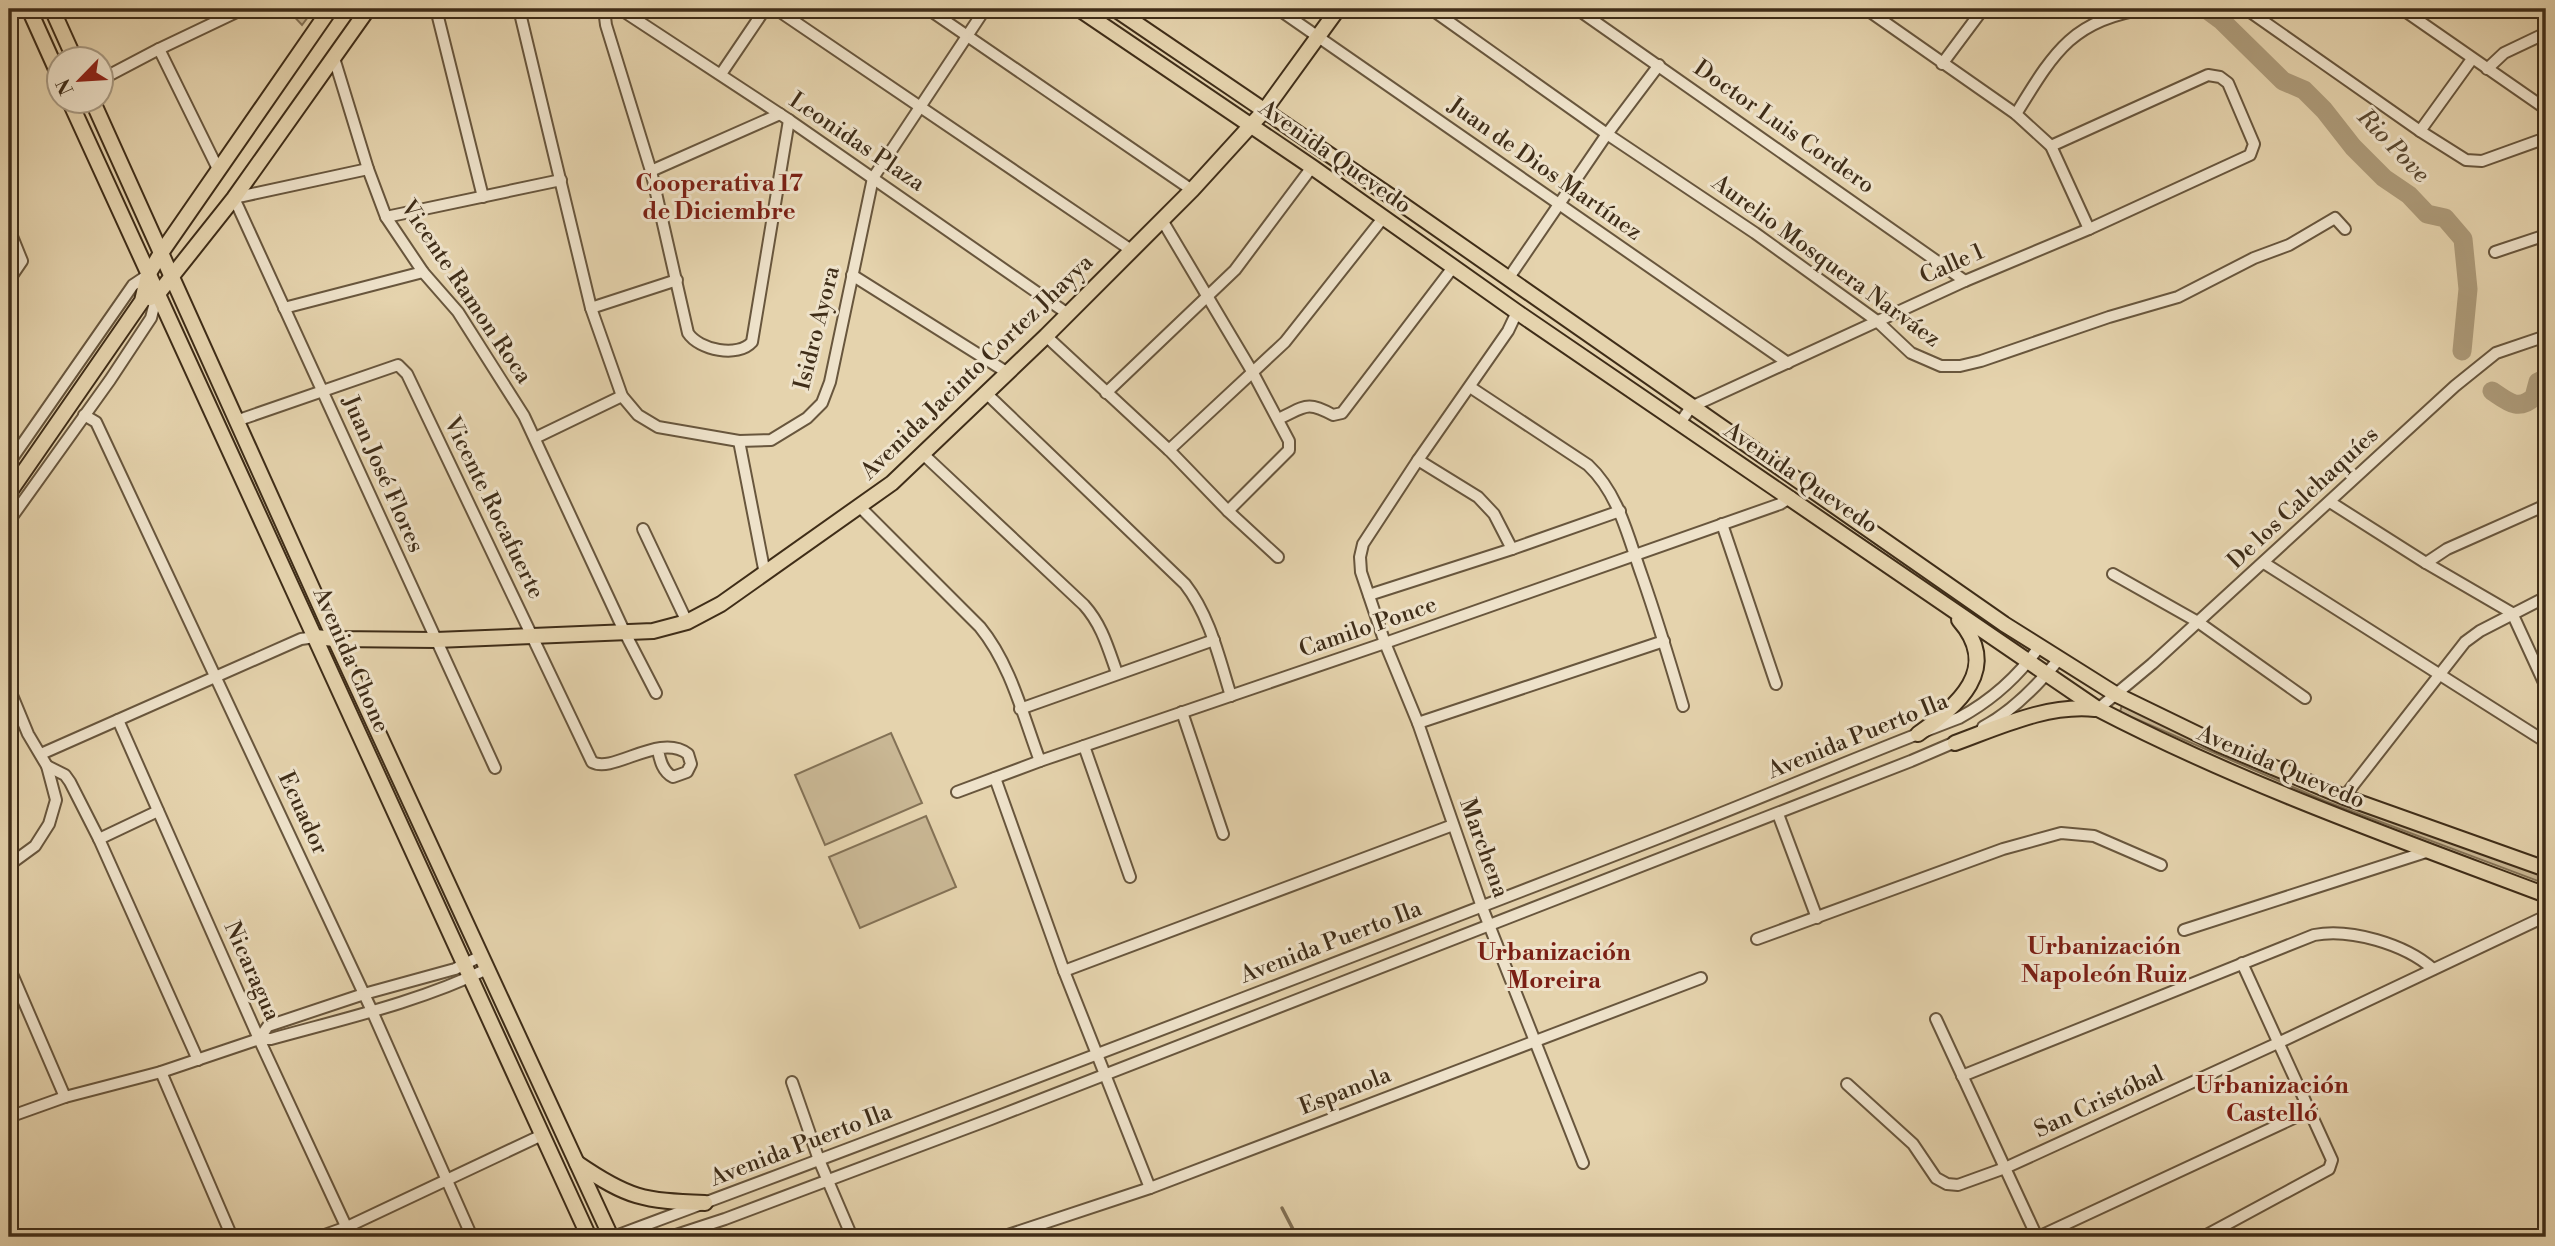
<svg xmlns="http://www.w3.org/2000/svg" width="2555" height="1246" font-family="'Libre Bodoni',serif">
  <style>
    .green { fill: #c9b794; stroke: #847256; stroke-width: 2 }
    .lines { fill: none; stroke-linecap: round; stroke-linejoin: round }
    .stream { stroke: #816f53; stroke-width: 3.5 }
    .river { stroke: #ad9b7a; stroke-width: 19 }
    .minor-casing { stroke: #68563d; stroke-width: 14 }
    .major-casing { stroke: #3f2d18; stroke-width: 18 }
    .minor { stroke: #eee2ca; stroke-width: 10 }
    .major { stroke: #e5d3ad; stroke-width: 14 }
    .labels { text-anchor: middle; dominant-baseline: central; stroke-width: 6; stroke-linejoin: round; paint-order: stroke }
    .street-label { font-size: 23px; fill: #3f2d18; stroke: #eee2ca }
    .water-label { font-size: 24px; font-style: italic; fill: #5a4830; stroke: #eee2ca }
    .neighbourhood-label { font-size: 24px; font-weight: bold; fill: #7a1f14; stroke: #eee2ca }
  </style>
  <rect width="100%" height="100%" fill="#e5d3ad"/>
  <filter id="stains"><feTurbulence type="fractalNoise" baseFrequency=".00286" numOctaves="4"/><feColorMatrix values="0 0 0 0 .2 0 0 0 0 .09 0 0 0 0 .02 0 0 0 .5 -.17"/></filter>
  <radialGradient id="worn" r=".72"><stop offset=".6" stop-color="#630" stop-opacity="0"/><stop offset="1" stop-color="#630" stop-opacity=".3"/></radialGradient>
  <g class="green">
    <polygon points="287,9 314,9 302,25"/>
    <polygon points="2122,705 2223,754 2327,798 2546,876 2546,884 2325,801 2120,712"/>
    <polygon points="891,733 922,803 825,845 795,775"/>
    <polygon points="926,816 956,887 860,928 829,857"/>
  </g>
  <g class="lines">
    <polyline class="stream" points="1282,1208 1297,1237"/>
    <g class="river">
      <polyline points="2206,9 2221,20 2283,81 2304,90 2324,110 2353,147 2384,178 2409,195 2427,214 2445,218 2463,239 2468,289 2462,351"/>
      <path d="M 2492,391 C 2507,401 2518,412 2534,397 L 2538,382 L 2546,378"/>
    </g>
    <g class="minor-casing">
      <g id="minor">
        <polyline points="436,9 483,197"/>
        <polyline points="519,9 591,308 622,396 638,415 658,427 739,441 771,440 807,418 822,403 830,382 873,178 985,9"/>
        <path d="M 604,9 L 606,25 L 651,171 L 688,333 C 699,350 738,358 752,342 L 789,120"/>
        <polyline points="620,9 789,120 1068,314"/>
        <polyline points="776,9 1131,250"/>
        <polyline points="928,9 1192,190"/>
        <polyline points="1278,9 1788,363"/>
        <polyline points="1431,9 1607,134 1755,233 1877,321 1911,353 1941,366 1960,366 1981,361 2109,317 2178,297 2254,258 2289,245 2335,218 2345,229"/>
        <polyline points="1577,9 1965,281"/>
        <polyline points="1866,9 2016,114 2051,146 2089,229"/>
        <polyline points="2246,9 2420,131 2466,160 2482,161 2546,138"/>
        <polyline points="2402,9 2546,109"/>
        <polyline points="159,49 219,171"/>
        <polyline points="334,58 368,169 386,217 423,272 458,312 524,416 625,633 656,693"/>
        <polyline points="1942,64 1983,9"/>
        <polyline points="2487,69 2504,53 2546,33"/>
        <polyline points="721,74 765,9"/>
        <polyline points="102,79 159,49 243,9"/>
        <path d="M 2016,114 C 2053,54 2072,19 2146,9"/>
        <polyline points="2420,131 2472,59"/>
        <polyline points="368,169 234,198 495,768"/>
        <polyline points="651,171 780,114"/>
        <polyline points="386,217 561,180"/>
        <polyline points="1162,220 1253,373 1289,441 1289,450 1228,511"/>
        <polyline points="9,229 22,261 9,280"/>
        <polyline points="2495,252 2546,235"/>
        <polyline points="852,275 1008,373"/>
        <polyline points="1508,279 1607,134 1659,65"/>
        <polyline points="284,308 423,272"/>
        <polyline points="591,308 677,280"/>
        <polyline points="1517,312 1508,331 1418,460 1363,544 1360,557 1361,572 1385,643 1418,723 1482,907 1583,1163"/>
        <polyline points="1046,336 1169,450 1228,511 1278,557"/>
        <path d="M 1470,387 L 1588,465 C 1619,494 1628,537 1642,576 C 1657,619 1670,662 1683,706"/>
        <polyline points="1106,393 1235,270 1312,167"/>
        <path d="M 987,394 L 1185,584 C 1210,616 1219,658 1231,696"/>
        <polyline points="84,415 96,422 372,1011 472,1237"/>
        <path d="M 1278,419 C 1305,407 1306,400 1333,415 L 1342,413 L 1454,266"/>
        <path d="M 236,421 L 398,365 L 407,374 L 592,762 C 614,774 659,732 688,754 L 691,764 L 687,772 L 673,777 C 663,772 660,761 658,750"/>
        <polyline points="1680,423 1691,407 1965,281 2089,229 2250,155 2254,144 2228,83 2220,77 2208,75 2051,146"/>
        <polyline points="535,438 622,396"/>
        <polyline points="739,441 765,574"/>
        <polyline points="1169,450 1285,342 1383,218"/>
        <path d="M 924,455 L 1084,605 C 1102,625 1108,648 1117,673"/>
        <polyline points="1418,460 1478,497 1494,514 1512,549"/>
        <polyline points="9,463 133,285 148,275"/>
        <polyline points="2330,502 2426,563 2512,613 2546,687"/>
        <path d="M 860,507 L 980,627 C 1011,665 1023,716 1040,761"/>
        <polyline points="9,521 110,380 151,318 157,295"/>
        <polyline points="1722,524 1776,684"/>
        <polyline points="643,529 687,622"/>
        <polyline points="2264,563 2546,742"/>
        <polyline points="2426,563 2447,549 2546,505"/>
        <polyline points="2113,574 2198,622 2305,698"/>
        <polyline points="1369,595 1512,549 1620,511"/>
        <polyline points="9,688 28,734 47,766 56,800 49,824 35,846 9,865"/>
        <polyline points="1020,709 1214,640"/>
        <polyline points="2098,709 2152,664 2455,386 2496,353 2546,336"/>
        <polyline points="1182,712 1223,834"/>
        <polyline points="118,720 259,1039 351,1237"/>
        <polyline points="1418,723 1664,641"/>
        <path d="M 1983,727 C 2013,711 2038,685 2059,659"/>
        <polyline points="1084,746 1130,877"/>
        <polyline points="41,754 301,639 315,637"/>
        <polyline points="47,766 65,775 70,782 99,839"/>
        <polyline points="995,778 1064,971 1150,1188"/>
        <polyline points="957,792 1040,761 1385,643 1780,504 1791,497"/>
        <polyline points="2344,797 2465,642 2480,631 2546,597"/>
        <polyline points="158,811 99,839 198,1060"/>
        <polyline points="1778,814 1817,918"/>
        <polyline points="2184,930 2429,851"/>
        <polyline points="1757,939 2003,849 2061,833 2094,836 2161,865"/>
        <polyline points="9,967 65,1097"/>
        <polyline points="1064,971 1453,825"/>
        <polyline points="1936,1019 2037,1237"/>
        <polyline points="259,1039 268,1026 364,994 455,969 481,956"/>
        <polyline points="161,1072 232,1237"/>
        <path d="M 1962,1076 L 2314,935 C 2350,928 2405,944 2433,969"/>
        <polyline points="792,1082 819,1160 852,1237"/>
        <polyline points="1847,1084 1913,1144 1936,1178 1947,1184 1958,1185 2005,1168 2280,1042 2546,916"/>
        <path d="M 9,1117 L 65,1097 L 161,1072 L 259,1039 L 271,1039 C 343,1019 419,1002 487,969"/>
        <polyline points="319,1237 347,1227 542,1135"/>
        <path d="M 613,1237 C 966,1106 1318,970 1669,834 C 1766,796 1862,755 1959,718 C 1992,700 2017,678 2039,647"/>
        <polyline points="670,1237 725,1219 991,1119 1911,761 1960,740"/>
        <polyline points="1002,1237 1150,1188 1701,978"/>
        <polyline points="2038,1237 2311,1110"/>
        <polyline points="2203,1237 2329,1169 2332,1160 2242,963"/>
      </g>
    </g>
    <g class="major-casing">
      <g id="major">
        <polyline points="29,9 60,78"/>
        <polyline points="52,9 75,60"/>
        <path d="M 1079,9 L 1312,167 L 1517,312 L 2098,709 C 2242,784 2395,838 2546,895"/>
        <polyline points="1115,9 1396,200 2004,624 2117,695 2218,744 2344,797 2546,869"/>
        <polyline points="70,102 589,1237"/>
        <polyline points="93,102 335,639 611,1237"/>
        <polyline points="150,298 157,295 234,198 368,9"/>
        <polyline points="9,493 142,301 148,275 161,253 330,9"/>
        <polyline points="315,637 335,639 436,640 653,631 687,622 721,604 892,483 1046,336 1192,190 1264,111 1338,9"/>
        <path d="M 1918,734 C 1958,705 2002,669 1959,620"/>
        <path d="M 1955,743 C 1999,727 2047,704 2095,709"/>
        <path d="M 577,1163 C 628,1198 643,1201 705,1203"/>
      </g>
    </g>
    <use href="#minor" class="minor"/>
    <use href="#major" class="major"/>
  </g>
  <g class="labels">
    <g class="street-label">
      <text transform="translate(1784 127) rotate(35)">Doctor Luis Cordero</text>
      <text transform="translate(857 142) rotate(34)">Leonidas Plaza</text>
      <text transform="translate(1335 157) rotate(35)">Avenida Quevedo</text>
      <text transform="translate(1545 169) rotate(35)">Juan de Dios Martínez</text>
      <text transform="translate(1826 261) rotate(36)">Aurelio Mosquera Narváez</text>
      <text transform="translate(1952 264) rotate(-24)">Calle 1</text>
      <text transform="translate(466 292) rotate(56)">Vicente Ramon Roca</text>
      <text transform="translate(817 328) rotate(-76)">Isidro Ayora</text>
      <text transform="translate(977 367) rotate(-44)">Avenida Jacinto Cortez Jhayya</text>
      <text transform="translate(383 474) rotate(66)">Juan José Flores</text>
      <text transform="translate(1801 478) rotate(34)">Avenida Quevedo</text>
      <text transform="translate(2303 498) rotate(-43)">De los Calchaquíes</text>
      <text transform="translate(494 508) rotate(64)">Vicente Rocafuerte</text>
      <text transform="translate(1368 627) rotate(-19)">Camilo Ponce</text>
      <text transform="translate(351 660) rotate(66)">Avenida Chone</text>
      <text transform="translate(1858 736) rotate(-22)">Avenida Puerto Ila</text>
      <text transform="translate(2281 767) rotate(23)">Avenida Quevedo</text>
      <text transform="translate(303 813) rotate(65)">Ecuador</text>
      <text transform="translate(1484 848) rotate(70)">Marchena</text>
      <text transform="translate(1331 942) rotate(-21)">Avenida Puerto Ila</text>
      <text transform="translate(252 971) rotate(66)">Nicaragua</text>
      <text transform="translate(1345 1091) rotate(-21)">Espanola</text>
      <text transform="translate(2099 1102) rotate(-25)">San Cristóbal</text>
      <text transform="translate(801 1145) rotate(-21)">Avenida Puerto Ila</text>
    </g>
    <g class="water-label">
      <text transform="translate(2393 146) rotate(46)">Rio Pove</text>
    </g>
    <g class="neighbourhood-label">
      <text x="719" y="184">Cooperativa 17<tspan x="719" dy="28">de Diciembre</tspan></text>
      <text x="2104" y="947">Urbanización<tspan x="2104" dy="28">Napoleón Ruiz</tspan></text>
      <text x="1554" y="953">Urbanización<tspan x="1554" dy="28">Moreira</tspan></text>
      <text x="2272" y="1086">Urbanización<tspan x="2272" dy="28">Castelló</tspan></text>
    </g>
  </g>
  <rect width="2555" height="1246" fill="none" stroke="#e5d3ad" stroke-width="35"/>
  <rect x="10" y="10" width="2534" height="1225" fill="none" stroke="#3f2d18" stroke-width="3.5"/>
  <rect x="18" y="18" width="2520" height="1211" fill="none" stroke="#3f2d18" stroke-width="2"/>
  <g transform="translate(80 80) rotate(245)"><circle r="33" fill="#eee2ca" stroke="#a89a83" stroke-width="2"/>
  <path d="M0-5L12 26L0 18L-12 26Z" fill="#8f2418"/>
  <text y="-10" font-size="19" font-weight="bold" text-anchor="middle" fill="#3f2d18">N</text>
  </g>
  <rect width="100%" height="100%" filter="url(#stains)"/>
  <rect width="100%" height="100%" fill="url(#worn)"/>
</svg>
